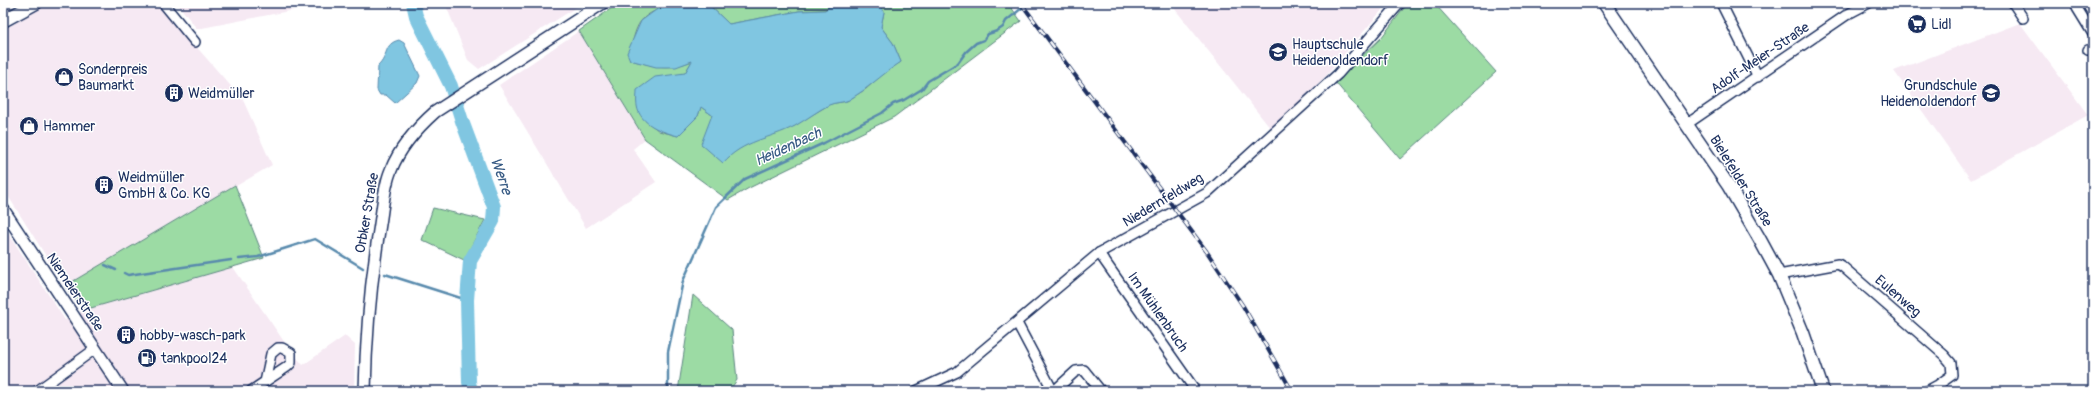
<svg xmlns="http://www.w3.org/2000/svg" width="2096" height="394" font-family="Pangolin,sans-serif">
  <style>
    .built { fill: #f6e9f3 }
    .green { fill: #9cdba4; stroke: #5c8581 }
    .water { fill: #80c6e1; stroke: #588aad }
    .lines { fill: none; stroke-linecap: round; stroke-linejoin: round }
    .stream { stroke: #588aad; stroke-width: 2.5 }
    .river { stroke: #80c6e1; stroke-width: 14 }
    .minor-casing { stroke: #1b2f5e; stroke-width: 12 }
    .tertiary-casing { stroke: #1b2f5e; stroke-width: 14 }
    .secondary-casing { stroke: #1b2f5e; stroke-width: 15 }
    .minor { stroke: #fff; stroke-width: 9 }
    .tertiary { stroke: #fff; stroke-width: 11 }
    .secondary { stroke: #fff; stroke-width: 12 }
    .rail-casing { stroke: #1b2f5e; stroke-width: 4 }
    .rail { stroke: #fff; stroke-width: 2.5; stroke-dasharray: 8; stroke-linecap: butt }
    .labels { text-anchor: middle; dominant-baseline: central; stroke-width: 3; stroke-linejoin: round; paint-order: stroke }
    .poi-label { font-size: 14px; fill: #1b2f5e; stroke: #fff; text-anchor: start }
    .street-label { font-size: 14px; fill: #1b2f5e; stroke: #fff }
    .water-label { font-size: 15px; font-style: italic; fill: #395c85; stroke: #fff }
  </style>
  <rect width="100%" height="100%" fill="#fff"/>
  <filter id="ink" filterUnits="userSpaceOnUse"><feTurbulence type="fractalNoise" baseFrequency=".025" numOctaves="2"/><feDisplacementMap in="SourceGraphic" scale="8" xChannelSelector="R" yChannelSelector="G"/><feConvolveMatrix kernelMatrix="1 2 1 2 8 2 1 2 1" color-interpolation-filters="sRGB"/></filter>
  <g filter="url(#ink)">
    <g class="built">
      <polygon points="50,3 158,3 243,100 272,165 65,286 3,188 3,30"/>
      <polygon points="177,3 324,3 325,4 197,29"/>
      <polygon points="445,3 583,3 479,69 468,60"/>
      <polygon points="1170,3 1388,3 1325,77 1271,129"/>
      <polygon points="2020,23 2088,115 1971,180 1894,71"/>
      <polygon points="579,31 645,139 633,149 656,182 586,228 499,85"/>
      <polygon points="3,225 65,320 84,310 233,267 285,343 303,365 345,336 355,345 354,391 3,391"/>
    </g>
    <g class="green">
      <path d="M 619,3 L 674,3 C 664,7 648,12 641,21 C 634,29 631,49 630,60 C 655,66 667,71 692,61 L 685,73 L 644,119 L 659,131 L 678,136 L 698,116 L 701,107 L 712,115 L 733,152 L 756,140 L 794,126 L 830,104 L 847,101 L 866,89 L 886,71 L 901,62 L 893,43 L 881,27 L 884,12 L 879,3 L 1008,3 L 1021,21 L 894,117 L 749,188 L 728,200 L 645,139 L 579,31 Z"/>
      <polygon points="707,3 834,3 825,10 799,11 729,24"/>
      <polygon points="1408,3 1434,3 1496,72 1400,159 1335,82 1381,38"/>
      <polygon points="235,185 264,258 84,310 65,286"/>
      <polygon points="433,208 485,220 464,260 422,240"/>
      <polygon points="693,295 732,330 737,380 729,391 678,391"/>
    </g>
    <g class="water">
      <path d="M 674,3 L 707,3 L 729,24 L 799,11 L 825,10 L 834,3 L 879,3 L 884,12 L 881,27 L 893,43 L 901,62 C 883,73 868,89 849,100 C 843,103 835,102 829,105 C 817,111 807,119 795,126 C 770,139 743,140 723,163 L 701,144 L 712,115 L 701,107 L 698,116 L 678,136 C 663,132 640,125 637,106 C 636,101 637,95 637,90 L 655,77 L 685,73 L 692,61 L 676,67 L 656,67 L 630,60 L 627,53 L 641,21 L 656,10 Z"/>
      <path d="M 399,40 L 404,43 L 420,76 L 417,83 L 395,103 L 386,95 L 380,95 L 377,90 L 378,66 C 389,56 383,44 399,40 Z"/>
    </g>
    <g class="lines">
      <g class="stream">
        <polyline points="239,259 258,257 315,239 363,268"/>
        <polyline points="105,265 116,270"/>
        <polyline points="124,273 128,275 231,260"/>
        <polyline points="385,274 467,300"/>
        <polyline points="668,391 668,352 683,281 716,207 745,179 824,143 882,113 893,104 904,100 922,89 928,81 958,63 966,52 976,43 984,40 988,34 997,31 1003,27 1006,21 1028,3"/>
      </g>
      <polyline class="river" points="413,3 416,16 451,86 462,121 494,207 493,221 470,261 467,300 469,382 471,391"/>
      <g class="minor-casing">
        <g id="minor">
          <polyline points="163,3 195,42"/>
          <polyline points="1721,3 1758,77"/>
          <polyline points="2013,3 2023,18"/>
          <polyline points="2077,8 2093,34"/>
          <polyline points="2088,50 2093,48"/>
          <polyline points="1687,124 1848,14 1869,3"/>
          <polyline points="1099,253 1193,387"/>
          <polyline points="1779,275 1838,264 1843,267 1944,355 1951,363 1952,375 1938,385 1927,391"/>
          <polyline points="1017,323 1053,391"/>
          <polyline points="37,391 95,349"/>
          <polyline points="251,391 287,367 291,363 291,353 282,348 278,348 271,354 265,382"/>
          <polyline points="916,391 957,372 1099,253 1207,193 1338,74 1400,3"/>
          <polyline points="1054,391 1076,371 1084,370 1101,391"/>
        </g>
      </g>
      <g class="tertiary-casing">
        <g id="tertiary">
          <polyline points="3,209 123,391"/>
          <path d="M 365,391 C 366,334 371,280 380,224 C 383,206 384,186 391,170 C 400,147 417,128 435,112 L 603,3"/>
        </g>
      </g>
      <g class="secondary-casing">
        <g id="secondary">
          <polyline points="1604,3 1728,185 1759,238 1779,275 1803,333 1823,391"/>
          <polyline points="3,21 36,3"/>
        </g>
      </g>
      <use href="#minor" class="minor"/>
      <use href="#tertiary" class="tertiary"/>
      <use href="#secondary" class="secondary"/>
      <g class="rail-casing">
        <polyline id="rail" points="1021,3 1207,252 1243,306 1292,391"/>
      </g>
      <use href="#rail" class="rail"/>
    </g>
  </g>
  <defs>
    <g id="supermarket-disc" transform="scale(1)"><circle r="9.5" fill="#1b2f5e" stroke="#fff"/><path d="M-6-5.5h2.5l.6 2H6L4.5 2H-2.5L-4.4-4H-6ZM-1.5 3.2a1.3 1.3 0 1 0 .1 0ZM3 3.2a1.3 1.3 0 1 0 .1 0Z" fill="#fff"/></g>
    <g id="school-disc" transform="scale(1)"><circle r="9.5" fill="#1b2f5e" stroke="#fff"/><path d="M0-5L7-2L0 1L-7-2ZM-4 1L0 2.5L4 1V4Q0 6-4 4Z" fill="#fff"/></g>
    <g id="shop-disc" transform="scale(1)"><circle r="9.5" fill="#1b2f5e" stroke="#fff"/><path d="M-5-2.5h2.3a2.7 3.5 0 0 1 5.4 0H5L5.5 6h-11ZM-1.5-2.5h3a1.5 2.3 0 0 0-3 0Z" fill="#fff"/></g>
    <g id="building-disc" transform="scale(1)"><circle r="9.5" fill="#1b2f5e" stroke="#fff"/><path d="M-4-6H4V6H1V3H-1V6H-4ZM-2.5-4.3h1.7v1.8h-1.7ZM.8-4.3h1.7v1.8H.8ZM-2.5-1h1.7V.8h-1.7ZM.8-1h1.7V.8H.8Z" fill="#fff"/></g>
    <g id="fuel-disc" transform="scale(1)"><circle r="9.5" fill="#1b2f5e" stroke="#fff"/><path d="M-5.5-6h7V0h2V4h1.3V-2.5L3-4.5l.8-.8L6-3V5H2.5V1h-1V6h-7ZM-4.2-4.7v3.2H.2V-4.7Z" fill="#fff"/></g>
  </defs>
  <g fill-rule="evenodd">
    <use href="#supermarket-disc" x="1917" y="24"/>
    <use href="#school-disc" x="1278" y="52"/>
    <use href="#shop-disc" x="64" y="77"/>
    <use href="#building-disc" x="174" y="93"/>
    <use href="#school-disc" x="1991" y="93"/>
    <use href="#shop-disc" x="29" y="126"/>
    <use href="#building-disc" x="104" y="185"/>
    <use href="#building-disc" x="126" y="335"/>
    <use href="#fuel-disc" x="147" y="358"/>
  </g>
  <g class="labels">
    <g class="poi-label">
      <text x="1931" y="24">Lidl</text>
      <text x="1292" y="44">Hauptschule<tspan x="1292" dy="16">Heidenoldendorf</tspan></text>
      <text x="78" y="69">Sonderpreis<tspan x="78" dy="16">Baumarkt</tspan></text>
      <text x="1977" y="85" text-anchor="end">Grundschule<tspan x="1977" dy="16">Heidenoldendorf</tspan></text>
      <text x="188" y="93">Weidmüller</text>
      <text x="43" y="126">Hammer</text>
      <text x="118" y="177">Weidmüller<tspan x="118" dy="16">GmbH &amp; Co. KG</tspan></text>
      <text x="140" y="335">hobby-wasch-park</text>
      <text x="161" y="358">tankpool24</text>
    </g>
    <g class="street-label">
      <text transform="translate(1760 58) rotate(-34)">Adolf-Meier-Straße</text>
      <text transform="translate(1741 181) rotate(58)">Bielefelder Straße</text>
      <text transform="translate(1163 200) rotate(-31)">Niedernfeldweg</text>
      <text transform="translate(367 213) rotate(-80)">Orbker Straße</text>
      <text transform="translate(75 292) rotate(56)">Niemeierstraße</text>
      <text transform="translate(1898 296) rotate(41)">Eulenweg</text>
      <text transform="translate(1158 312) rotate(55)">Im Mühlenbruch</text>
    </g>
    <g class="water-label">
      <text transform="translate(788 147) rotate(-25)">Heidenbach</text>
      <text transform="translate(501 176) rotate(71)">Werre</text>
    </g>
  </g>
  <rect width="2096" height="394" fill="none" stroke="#fff" stroke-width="16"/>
  <rect x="8" y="8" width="2080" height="378" fill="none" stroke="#1b2f5e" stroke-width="1.5" filter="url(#ink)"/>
</svg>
